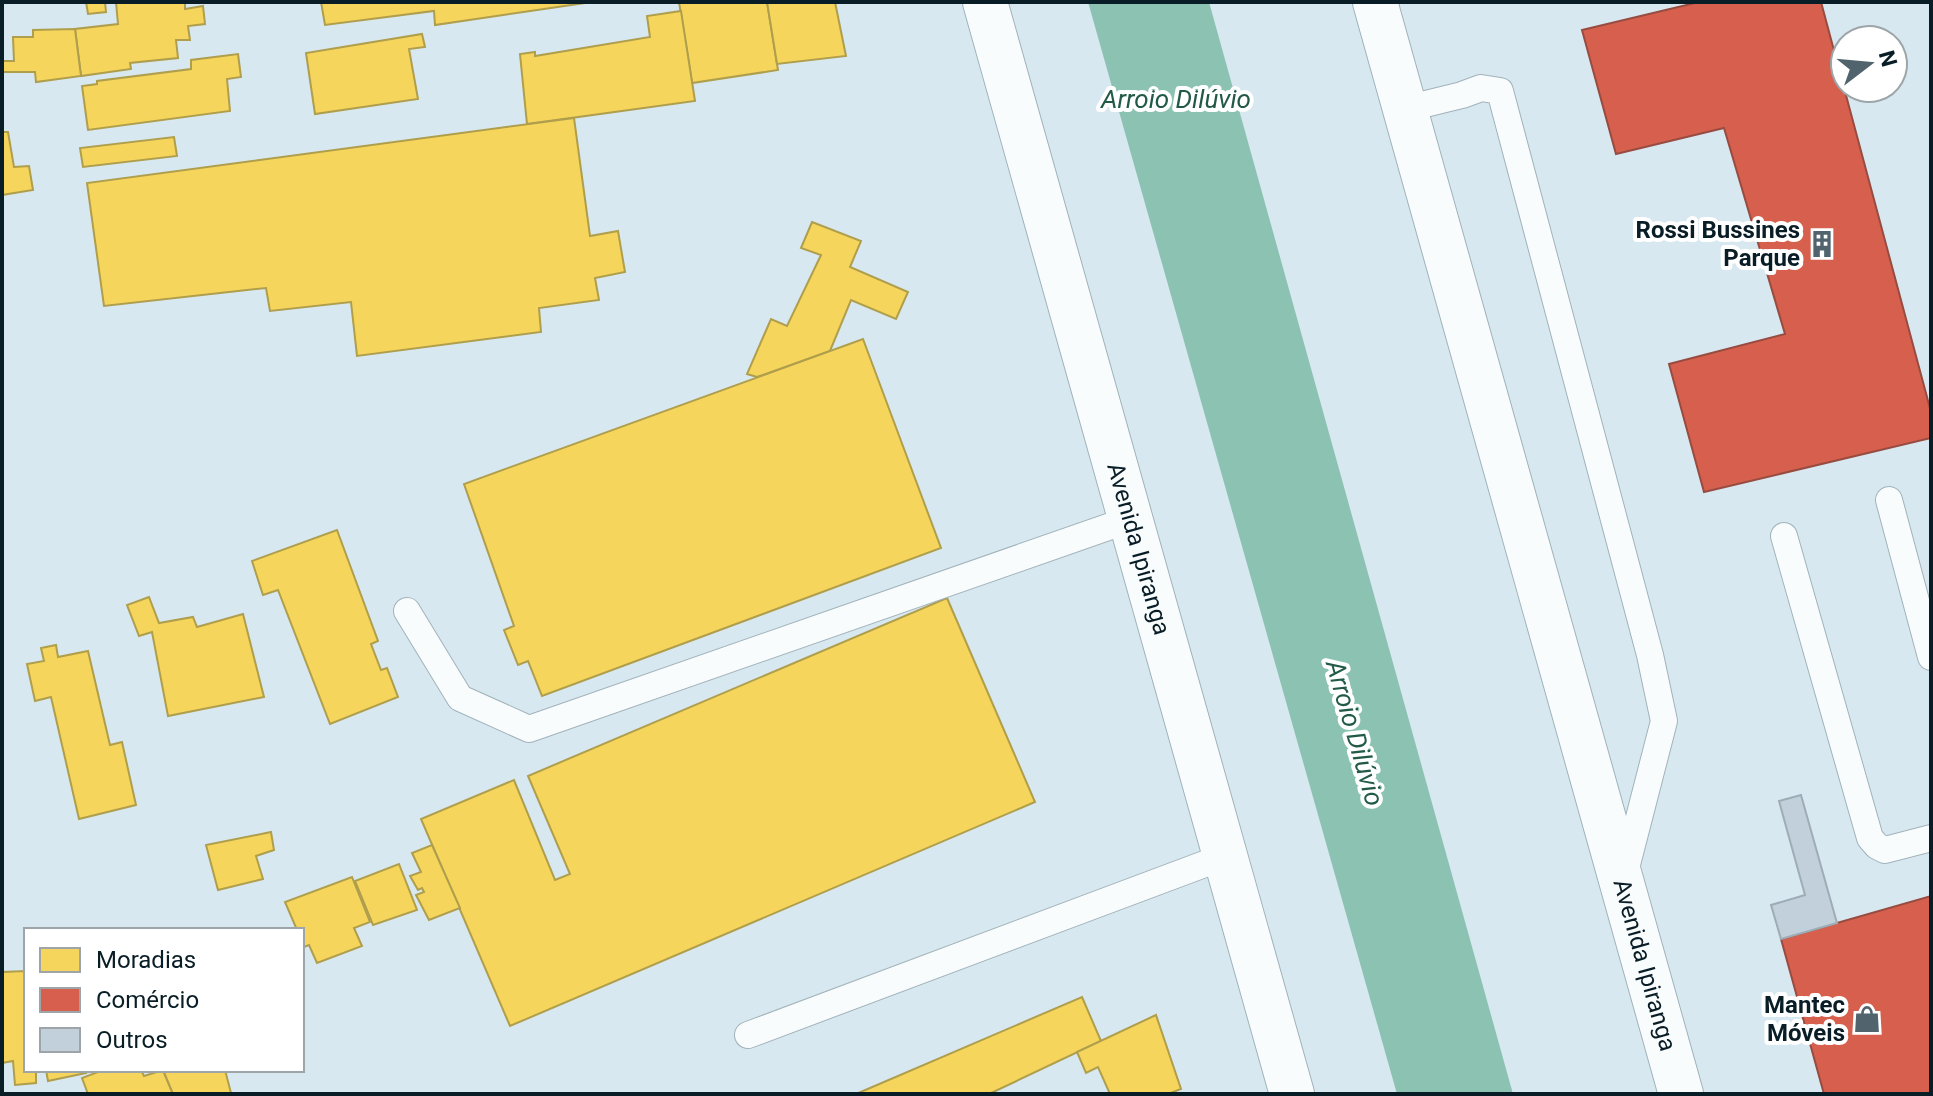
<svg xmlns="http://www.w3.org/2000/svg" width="1933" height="1096" font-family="Roboto,sans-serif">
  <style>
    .water { fill: #8cc2b2 }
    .homes { fill: #f6d55c; stroke: #af9e4c; stroke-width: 2 }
    .shops { fill: #d6604d; stroke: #984c41; stroke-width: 2 }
    .building { fill: #c1d0da; stroke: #9eacb6; stroke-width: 2 }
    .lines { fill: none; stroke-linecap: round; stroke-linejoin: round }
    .service-casing { stroke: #a1b2ba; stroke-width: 28 }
    .secondary-casing { stroke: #a1b2ba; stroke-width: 46 }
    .service { stroke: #f9fcfd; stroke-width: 26 }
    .secondary { stroke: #f9fcfd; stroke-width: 44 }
    .labels { text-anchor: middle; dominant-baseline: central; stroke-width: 8; stroke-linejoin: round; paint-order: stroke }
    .poi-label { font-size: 24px; font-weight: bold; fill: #091d26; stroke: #fff; text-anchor: end }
    .street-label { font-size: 24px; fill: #091d26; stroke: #fff }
    .water-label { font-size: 26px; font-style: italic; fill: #225a47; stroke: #fff }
  </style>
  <rect width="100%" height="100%" fill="#d8e8f0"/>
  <polygon class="water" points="1088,2 1209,2 1513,1094 1397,1094"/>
  <g class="homes">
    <polygon points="86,2 105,2 106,12 88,14"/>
    <polygon points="116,2 185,2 185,9 203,6 205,24 188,26 190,40 176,40 178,58 130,63 131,69 81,76 75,29 118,24"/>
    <polygon points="321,2 592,2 435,25 434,11 325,25"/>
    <polygon points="679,2 767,2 778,70 692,83"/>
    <polygon points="767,2 835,2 846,56 777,64"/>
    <polygon points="681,11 695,101 527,124 520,54 535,52 535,56 650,37 647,16"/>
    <polygon points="75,29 81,76 36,82 35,72 2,72 2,61 14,61 13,37 33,37 33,30"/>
    <polygon points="422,34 425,47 409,49 418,99 315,114 306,53"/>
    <polygon points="238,54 241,77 227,79 230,111 88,130 82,86 97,84 97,81 191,69 191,60"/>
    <polygon points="574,118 590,236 618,231 625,272 595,278 599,300 539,308 541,332 357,356 351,302 270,311 266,288 104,306 87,183"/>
    <polygon points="2,132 8,132 14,167 29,166 33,190 2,195"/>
    <polygon points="174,137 177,156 83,167 80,148"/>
    <polygon points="812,222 861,241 850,267 908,292 896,319 851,300 830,351 757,377 747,374 771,319 787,326 821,255 801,248"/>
    <polygon points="863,339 941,548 542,696 528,661 518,665 504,630 514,626 464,484"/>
    <polygon points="337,530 378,641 371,644 381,670 387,668 398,697 330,724 278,590 263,595 252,561"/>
    <polygon points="149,597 159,623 193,617 197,627 243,614 264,697 168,716 152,632 139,636 127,605"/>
    <polygon points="947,598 1035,802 510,1026 421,819 514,780 555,880 570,874 528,776"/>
    <polygon points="56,645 58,657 88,651 110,745 122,742 136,805 79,819 51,697 35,701 27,664 44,661 41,648"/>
    <polygon points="271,832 274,850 256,856 263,879 218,890 206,845"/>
    <polygon points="432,845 460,908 429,920 416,895 424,892 422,888 418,890 410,876 421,872 412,853"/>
    <polygon points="399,864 417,910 373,925 355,881"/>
    <polygon points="352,877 370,922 354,928 362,946 317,963 309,945 304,947 302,930 297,930 285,902"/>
    <polygon points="26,971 26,1070 36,1070 36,1083 15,1085 13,1061 2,1063 2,972"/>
    <polygon points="1082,997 1101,1041 989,1094 856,1094"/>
    <polygon points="1156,1015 1181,1089 1168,1094 1110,1094 1098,1067 1086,1073 1077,1052"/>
    <polygon points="46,1070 85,1070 86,1073 48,1081"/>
    <polygon points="103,1070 141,1070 144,1076 163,1070 173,1094 88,1094 82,1078"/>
    <polygon points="163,1070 225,1070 231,1093 173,1094"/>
  </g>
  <g class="shops">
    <polygon points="1699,2 1821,2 1931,412 1931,438 1704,492 1669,364 1785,334 1724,128 1616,154 1582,30"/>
    <polygon points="1931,896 1931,1094 1824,1094 1781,939"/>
  </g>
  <polygon class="building" points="1801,795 1837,923 1781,939 1771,905 1805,895 1779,801"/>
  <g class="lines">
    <g class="service-casing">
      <g id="service">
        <polyline points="1405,109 1462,95 1481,88 1500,91 1650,655 1664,721 1624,876"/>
        <polyline points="1889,500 1931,657"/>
        <polyline points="1784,536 1870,838 1877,846 1885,850 1931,838"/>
        <polyline points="407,611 460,698 529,729 1131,519"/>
        <polyline points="748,1035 1226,856"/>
      </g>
    </g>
    <g class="secondary-casing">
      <g id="secondary">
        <path id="s1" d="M 985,2 L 1292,1094"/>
        <path id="s2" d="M 1375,2 L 1681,1094"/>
      </g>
    </g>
    <use href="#service" class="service"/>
    <use href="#secondary" class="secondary"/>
  </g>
  <defs>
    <g id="building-bare" transform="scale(2.16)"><path d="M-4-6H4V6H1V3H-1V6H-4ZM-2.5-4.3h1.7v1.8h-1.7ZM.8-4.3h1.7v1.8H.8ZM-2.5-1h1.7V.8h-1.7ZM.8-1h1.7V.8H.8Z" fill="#51646d" stroke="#fff" stroke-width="2.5" paint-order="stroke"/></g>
    <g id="shop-bare" transform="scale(2.16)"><path d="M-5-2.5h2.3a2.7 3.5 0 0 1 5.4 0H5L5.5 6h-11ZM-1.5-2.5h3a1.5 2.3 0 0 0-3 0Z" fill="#51646d" stroke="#fff" stroke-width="2.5" paint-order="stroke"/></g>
  </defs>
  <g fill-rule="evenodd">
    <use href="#building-bare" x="1822" y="244"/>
    <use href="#shop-bare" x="1867" y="1019"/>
  </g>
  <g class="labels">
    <g class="poi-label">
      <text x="1800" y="230">Rossi Bussines<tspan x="1800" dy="28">Parque</tspan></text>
      <text x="1845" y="1005">Mantec<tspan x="1845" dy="28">Móveis</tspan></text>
    </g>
    <g class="street-label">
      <text stroke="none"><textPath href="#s1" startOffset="568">Avenida Ipiranga</textPath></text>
      <text stroke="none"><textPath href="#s2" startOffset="1000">Avenida Ipiranga</textPath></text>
    </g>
    <g class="water-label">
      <text x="1176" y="99">Arroio Dilúvio</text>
      <text transform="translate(1355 733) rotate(74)">Arroio Dilúvio</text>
    </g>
  </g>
  <rect width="1933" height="1096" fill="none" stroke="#091d26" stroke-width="8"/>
  <rect x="24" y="928" width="280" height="144" fill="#ffffff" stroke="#9da5a8" stroke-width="2"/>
  <rect x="40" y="948" width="40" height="24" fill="#f6d55c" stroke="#9da5a8" stroke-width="2"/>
  <text x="96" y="968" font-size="24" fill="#091d26">Moradias</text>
  <rect x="40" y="988" width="40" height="24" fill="#d6604d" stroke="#9da5a8" stroke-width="2"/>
  <text x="96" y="1008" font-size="24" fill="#091d26">Comércio</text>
  <rect x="40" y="1028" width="40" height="24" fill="#c1d0da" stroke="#9da5a8" stroke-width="2"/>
  <text x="96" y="1048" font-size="24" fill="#091d26">Outros</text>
  <g transform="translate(1869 64) rotate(74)"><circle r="38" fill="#ffffff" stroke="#9da5a8" stroke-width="2"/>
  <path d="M0-6L14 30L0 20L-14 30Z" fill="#51646d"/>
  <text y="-12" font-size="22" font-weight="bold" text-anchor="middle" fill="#091d26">N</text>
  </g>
</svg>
